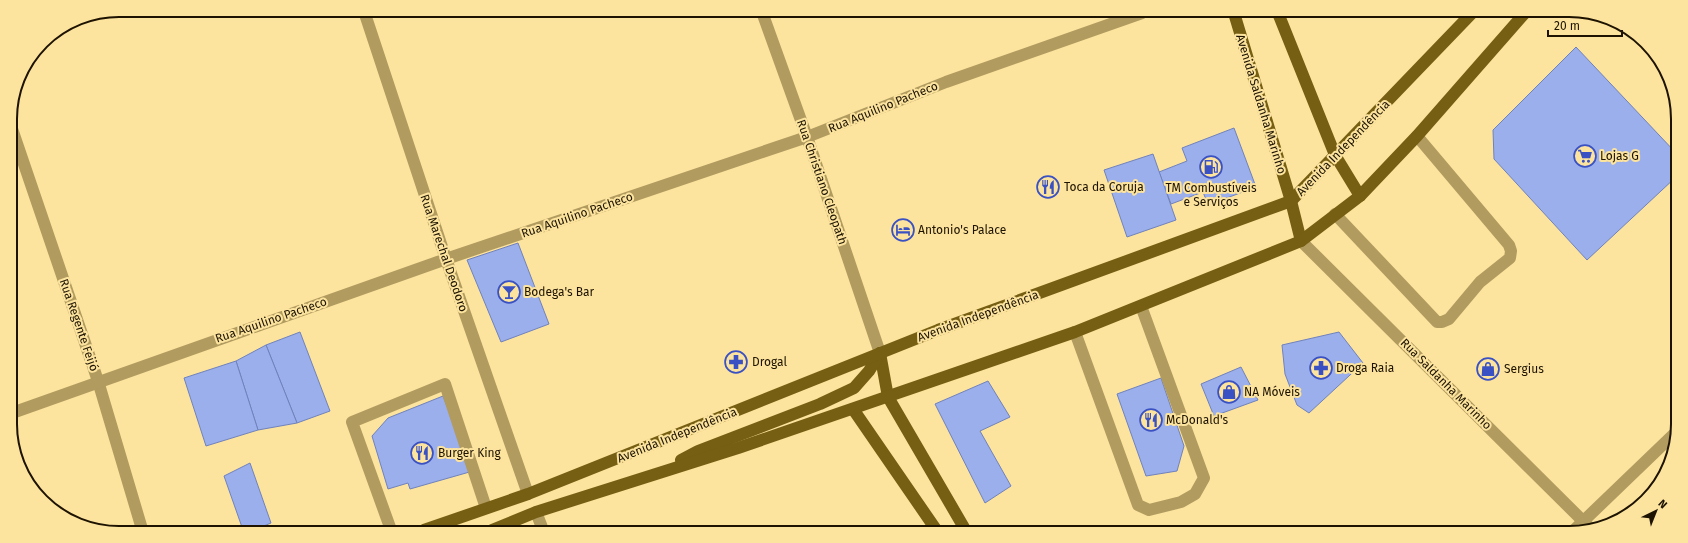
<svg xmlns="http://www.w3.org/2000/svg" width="1688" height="543" font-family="'Fira Sans',sans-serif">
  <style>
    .building { fill: #9bafec; stroke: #7082bc }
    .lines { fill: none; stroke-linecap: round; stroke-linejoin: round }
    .minor { stroke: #b19b5f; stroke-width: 12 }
    .major { stroke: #765e12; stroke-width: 12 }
    .labels { text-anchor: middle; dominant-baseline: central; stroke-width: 4; stroke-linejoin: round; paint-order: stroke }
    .street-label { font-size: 12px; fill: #1d1300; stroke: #fce39e }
    .poi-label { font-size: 12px; fill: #1d1300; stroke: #fce39e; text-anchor: start }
    .rim { fill: none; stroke: #1d1300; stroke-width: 2 }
  </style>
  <rect width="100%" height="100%" fill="#fce39e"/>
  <g class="building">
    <polygon points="1576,47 1676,153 1676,177 1587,260 1494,159 1493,130"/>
    <polygon points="1234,128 1256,187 1208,205 1203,192 1171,204 1159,172 1187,161 1182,148"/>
    <polygon points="1153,154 1176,220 1127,237 1104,170"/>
    <polygon points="518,243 549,324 501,342 467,260"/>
    <polygon points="300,332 330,411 297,423 266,345"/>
    <polygon points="1339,332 1363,363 1309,413 1297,405 1285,374 1282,345"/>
    <polygon points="266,345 297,423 258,430 236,361"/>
    <polygon points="236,361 258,430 206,446 184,378"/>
    <polygon points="1241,367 1258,400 1214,416 1201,384"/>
    <polygon points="1161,378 1184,446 1177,471 1146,476 1117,394"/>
    <polygon points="988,381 1010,417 980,431 1011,486 985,503 935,404"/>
    <polygon points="443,396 473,471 410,489 408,483 388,489 372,436 388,418"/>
    <polygon points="250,463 271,523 254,530 243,530 224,476"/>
  </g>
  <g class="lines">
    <g class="minor">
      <polyline points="364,11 446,259 528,494"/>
      <polyline points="762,12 807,137 880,353"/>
      <polyline points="10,123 98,381 142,529"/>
      <polyline points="1335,214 1437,322 1442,322 1449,319 1480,282 1510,258 1511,251 1509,245 1417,136"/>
      <polyline points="1301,241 1590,528"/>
      <polyline points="1075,332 1138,505 1149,510 1181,502 1195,494 1204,478 1141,306"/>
      <polyline points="12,413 446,259 807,137 946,82 1142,13"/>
      <polyline points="536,512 543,530"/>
      <polyline points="391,530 352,422 445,384 486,508"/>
      <polyline points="1571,533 1674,434"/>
    </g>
    <g class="major">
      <polyline points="1234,13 1291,201 1301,241"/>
      <polyline points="1278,13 1335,155 1360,196"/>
      <polyline points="880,353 888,397 966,531"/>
      <polyline points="853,409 937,531"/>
      <polyline points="681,460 698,451 820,404 854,388 869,371 880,353"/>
      <polyline points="424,530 528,494 938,330 1291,201 1472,13"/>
      <polyline points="492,530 536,512 738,448 1075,332 1301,241 1360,196 1417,136 1524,14"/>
    </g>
  </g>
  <defs>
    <g id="supermarket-ring" transform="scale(1.15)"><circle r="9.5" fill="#fce39e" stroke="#3a51c3" stroke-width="1.5"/><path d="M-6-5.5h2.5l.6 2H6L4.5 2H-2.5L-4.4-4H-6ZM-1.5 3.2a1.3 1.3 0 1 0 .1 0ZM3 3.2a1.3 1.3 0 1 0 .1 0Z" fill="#3a51c3"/></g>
    <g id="fuel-ring" transform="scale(1.15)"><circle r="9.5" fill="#fce39e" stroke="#3a51c3" stroke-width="1.5"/><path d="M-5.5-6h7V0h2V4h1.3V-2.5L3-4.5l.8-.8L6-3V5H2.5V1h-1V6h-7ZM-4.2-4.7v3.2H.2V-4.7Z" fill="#3a51c3"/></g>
    <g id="restaurant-ring" transform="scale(1.15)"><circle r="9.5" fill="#fce39e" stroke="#3a51c3" stroke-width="1.5"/><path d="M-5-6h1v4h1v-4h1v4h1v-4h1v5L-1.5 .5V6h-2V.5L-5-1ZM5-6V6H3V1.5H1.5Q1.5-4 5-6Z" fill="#3a51c3"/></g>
    <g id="hotel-ring" transform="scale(1.15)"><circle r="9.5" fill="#fce39e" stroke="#3a51c3" stroke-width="1.5"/><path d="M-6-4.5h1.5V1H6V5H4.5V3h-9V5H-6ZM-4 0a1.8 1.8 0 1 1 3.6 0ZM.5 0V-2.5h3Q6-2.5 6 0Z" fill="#3a51c3"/></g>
    <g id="bar-ring" transform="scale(1.15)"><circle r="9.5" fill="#fce39e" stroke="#3a51c3" stroke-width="1.5"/><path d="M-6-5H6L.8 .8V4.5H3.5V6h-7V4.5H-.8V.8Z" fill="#3a51c3"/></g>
    <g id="pharmacy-ring" transform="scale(1.15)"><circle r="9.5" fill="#fce39e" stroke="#3a51c3" stroke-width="1.5"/><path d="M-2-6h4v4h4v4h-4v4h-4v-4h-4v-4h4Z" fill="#3a51c3"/></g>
    <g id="shop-ring" transform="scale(1.15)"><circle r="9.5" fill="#fce39e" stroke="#3a51c3" stroke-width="1.5"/><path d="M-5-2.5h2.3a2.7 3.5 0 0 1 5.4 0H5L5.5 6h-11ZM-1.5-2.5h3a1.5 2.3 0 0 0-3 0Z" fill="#3a51c3"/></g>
  </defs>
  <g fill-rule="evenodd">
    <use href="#supermarket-ring" x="1585" y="156"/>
    <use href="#fuel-ring" x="1211" y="167"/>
    <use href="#restaurant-ring" x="1048" y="187"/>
    <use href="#hotel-ring" x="903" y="230"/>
    <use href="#bar-ring" x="509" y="292"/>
    <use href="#pharmacy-ring" x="736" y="362"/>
    <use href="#pharmacy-ring" x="1321" y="368"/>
    <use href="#shop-ring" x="1488" y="369"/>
    <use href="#shop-ring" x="1229" y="392"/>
    <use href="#restaurant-ring" x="1151" y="420"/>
    <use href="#restaurant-ring" x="422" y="453"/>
  </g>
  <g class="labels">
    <g class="street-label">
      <text transform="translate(1261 104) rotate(73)">Avenida Saldanha Marinho</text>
      <text transform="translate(883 107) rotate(-22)">Rua Aquilino Pacheco</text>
      <text transform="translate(1343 148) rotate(-46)">Avenida Independência</text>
      <text transform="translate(822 182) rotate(71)">Rua Christiano Cleopath</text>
      <text transform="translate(577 215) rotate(-19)">Rua Aquilino Pacheco</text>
      <text transform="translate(444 253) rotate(71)">Rua Marechal Deodoro</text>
      <text transform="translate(978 316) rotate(-20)">Avenida Independência</text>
      <text transform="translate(271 320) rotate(-19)">Rua Aquilino Pacheco</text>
      <text transform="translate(79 325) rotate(71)">Rua Regente Feijó</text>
      <text transform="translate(1446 384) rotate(45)">Rua Saldanha Marinho</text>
      <text transform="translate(677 435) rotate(-22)">Avenida Independência</text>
    </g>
    <g class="poi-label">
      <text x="1600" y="156">Lojas G</text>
      <text x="1064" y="187">Toca da Coruja</text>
      <text x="1211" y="188" text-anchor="middle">TM Combustíveis<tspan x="1211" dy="14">e Serviços</tspan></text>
      <text x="918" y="230">Antonio's Palace</text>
      <text x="524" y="292">Bodega's Bar</text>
      <text x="752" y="362">Drogal</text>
      <text x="1336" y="368">Droga Raia</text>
      <text x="1504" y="369">Sergius</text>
      <text x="1244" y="392">NA Móveis</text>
      <text x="1166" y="420">McDonald's</text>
      <text x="438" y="453">Burger King</text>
    </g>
  </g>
  <path d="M0 0H1688V543H0ZM119 17H1569A102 102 0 0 1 1671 119V424A102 102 0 0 1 1569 526H119A102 102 0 0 1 17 424V119A102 102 0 0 1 119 17Z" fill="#fce39e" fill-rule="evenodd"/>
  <path class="rim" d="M119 17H1569A102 102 0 0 1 1671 119V424A102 102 0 0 1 1569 526H119A102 102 0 0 1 17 424V119A102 102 0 0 1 119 17Z"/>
  <g transform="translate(1656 511) rotate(43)" stroke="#fce39e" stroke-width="3" paint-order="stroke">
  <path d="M0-3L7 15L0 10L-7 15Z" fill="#1d1300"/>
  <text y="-6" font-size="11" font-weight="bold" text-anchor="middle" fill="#1d1300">N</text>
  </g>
  <path d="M1548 30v6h74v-6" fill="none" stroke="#1d1300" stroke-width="2"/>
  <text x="1554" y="30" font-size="12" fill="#1d1300" stroke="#fce39e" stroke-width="3" paint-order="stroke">20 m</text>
</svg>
